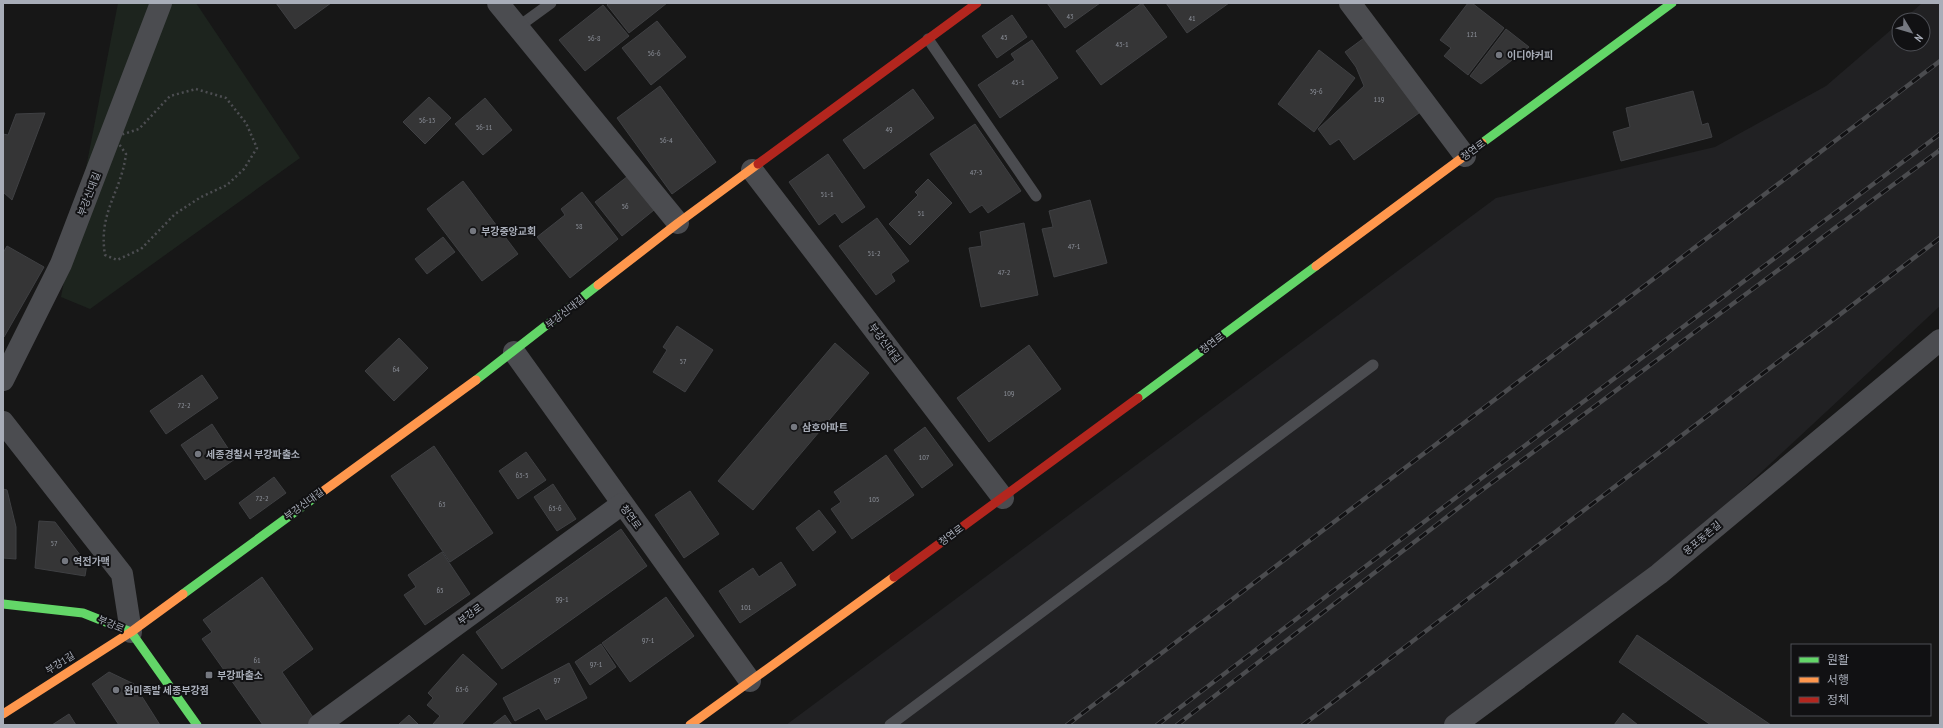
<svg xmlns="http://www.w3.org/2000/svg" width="1943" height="728" font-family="'PT Sans Narrow','Noto Sans KR',sans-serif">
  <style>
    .built { fill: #212123 }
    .green { fill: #1d241e }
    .building { fill: #353536; stroke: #3f4043 }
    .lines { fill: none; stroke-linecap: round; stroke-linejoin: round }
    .path { stroke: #4d4e52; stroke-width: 2.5; stroke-dasharray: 2 3; stroke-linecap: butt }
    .lane { stroke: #4b4c50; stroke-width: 11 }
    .street { stroke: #4b4c50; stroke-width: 22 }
    .fast { stroke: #63d668; stroke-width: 9 }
    .slow { stroke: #ff974d; stroke-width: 9 }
    .jam { stroke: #b3261e; stroke-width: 9 }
    .rail-casing { stroke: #4b4c4f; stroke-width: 4.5 }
    .rail { stroke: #111113; stroke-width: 3; stroke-dasharray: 9; stroke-linecap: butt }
    .poi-dot { fill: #757880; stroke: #111113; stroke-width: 1.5 }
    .labels { text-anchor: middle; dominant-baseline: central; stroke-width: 4; stroke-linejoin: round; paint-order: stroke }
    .number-label { font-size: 8px; fill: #8b8f98 }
    .poi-label { font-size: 10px; font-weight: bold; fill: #a8adb8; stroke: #111113; text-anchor: start }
    .street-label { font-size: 10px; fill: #a8adb8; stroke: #111113 }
  </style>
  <rect width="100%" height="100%" fill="#171717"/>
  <polygon class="built" points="1922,3 1940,3 1940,306 1699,530 1443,725 786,725 1496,198 1715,147 1826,86 1899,23 1899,44 1923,44 1923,20 1903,20"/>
  <polygon class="green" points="118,3 196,3 300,158 90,309 61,297"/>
  <g class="building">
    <polygon points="276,3 331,3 295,29"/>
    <polygon points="609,3 667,3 629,33 607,5"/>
    <polygon points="1047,3 1100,3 1065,28"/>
    <polygon points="1142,3 1167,37 1101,85 1076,51"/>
    <polygon points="1166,3 1229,3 1187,33"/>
    <polygon points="1468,3 1472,3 1504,28 1468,75 1444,56 1451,48 1440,40"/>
    <polygon points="603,5 629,36 585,71 559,40"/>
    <polygon points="1012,15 1027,37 997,58 982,36"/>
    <polygon points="657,21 686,57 651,85 622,48"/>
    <polygon points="1506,29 1529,47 1481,84 1470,76"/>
    <polygon points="1364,38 1419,113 1354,160 1339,139 1330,145 1318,129 1364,86 1356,67 1345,52"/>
    <polygon points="1032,40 1058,78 1000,118 978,85 1015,60 1011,54"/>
    <polygon points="1319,50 1355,78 1314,132 1278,104"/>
    <polygon points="660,86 716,162 672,194 617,118"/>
    <polygon points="913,89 934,118 864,169 843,140"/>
    <polygon points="1693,91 1702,125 1708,123 1712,137 1621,161 1613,132 1630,127 1626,108"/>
    <polygon points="429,97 451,118 425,144 403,122"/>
    <polygon points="485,98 512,130 483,155 455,124"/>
    <polygon points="45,113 12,200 3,192 3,134 8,135 16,114"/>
    <polygon points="975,124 1021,191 988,213 982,205 970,213 930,154"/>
    <polygon points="828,154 865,207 842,223 835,213 819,225 789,182"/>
    <polygon points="628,176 654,210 622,236 595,202"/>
    <polygon points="928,179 952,203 910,245 889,224 918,195 915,192"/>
    <polygon points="463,181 518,254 482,281 427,209"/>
    <polygon points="582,192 618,239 570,278 537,237 565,215 561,209"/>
    <polygon points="1090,200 1107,263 1054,277 1042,229 1053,227 1049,211"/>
    <polygon points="877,218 909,261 891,274 895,281 876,295 839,246"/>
    <polygon points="1024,223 1038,295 981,307 969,248 982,246 980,232"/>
    <polygon points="443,237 455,252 427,274 415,259"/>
    <polygon points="7,246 44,267 4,337 3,253"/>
    <polygon points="677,326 713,350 685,392 653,372 667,350 663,347"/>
    <polygon points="399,338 428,368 394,401 365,371"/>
    <polygon points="835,343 869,373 753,510 718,481"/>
    <polygon points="1029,345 1061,389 989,442 957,398"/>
    <polygon points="202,375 218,398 166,434 150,411"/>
    <polygon points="212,424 235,459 205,480 181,445"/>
    <polygon points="925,427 953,465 922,488 894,450"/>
    <polygon points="434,446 493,533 450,562 391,476"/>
    <polygon points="526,452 546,480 518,499 499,471"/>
    <polygon points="886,455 914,495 852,539 831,509 841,502 834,492"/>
    <polygon points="274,477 286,493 250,519 239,503"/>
    <polygon points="553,484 576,519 557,531 534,497"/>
    <polygon points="3,489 7,490 16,527 16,559 3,558"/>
    <polygon points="690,491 719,534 684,558 655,515"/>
    <polygon points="819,510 836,532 813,551 796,528"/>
    <polygon points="39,521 55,522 87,564 85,576 35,568"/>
    <polygon points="621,529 647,566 502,669 476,632"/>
    <polygon points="442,552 470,594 425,625 404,595 416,587 408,575"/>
    <polygon points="781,562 796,585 740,623 719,591 753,568 759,577"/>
    <polygon points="262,577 313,649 282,672 315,720 308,725 263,725 202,639 212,632 203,620"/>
    <polygon points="666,597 694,636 630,682 602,643"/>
    <polygon points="1637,635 1771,725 1711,725 1619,662"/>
    <polygon points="601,644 616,667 590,685 575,662"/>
    <polygon points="463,654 497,684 461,725 434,725 433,724 440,716 427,705 433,698 428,693"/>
    <polygon points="569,663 587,698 546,720 539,708 515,721 503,698"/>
    <polygon points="109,672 134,684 160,725 119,725 92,684"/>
    <polygon points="1623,713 1638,725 1614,725"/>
    <polygon points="69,714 76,725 52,725"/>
    <polygon points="409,715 419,725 398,725"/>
    <polygon points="505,715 512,725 492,725"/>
  </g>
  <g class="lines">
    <path class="path" d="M 196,89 L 226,98 L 246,123 L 257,148 L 244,169 L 227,185 L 201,197 L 175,214 L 141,249 L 117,260 L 105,255 C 98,212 121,193 126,154 L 119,144 L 111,138 L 139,129 L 170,96 Z"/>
    <g class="lane">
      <polyline points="518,27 551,3"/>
      <polyline points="928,39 1036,196"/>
      <polyline points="890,725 1373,365"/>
    </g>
    <g class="street">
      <polyline points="498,3 678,223"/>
      <polyline points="1350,3 1465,156"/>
      <polyline points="752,170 1003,498"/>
      <polyline points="514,352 750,681"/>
      <polyline points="3,380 61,264 161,3"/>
      <polyline points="3,422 122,574 131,632"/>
      <polyline points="319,725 622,504"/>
      <polyline points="1455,725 1659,574 1940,340"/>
    </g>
    <g class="fast">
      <polyline points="1482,143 1672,3"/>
      <polyline points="476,380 598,285"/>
      <polyline points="1138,398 1316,266"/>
      <polyline points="183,594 318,495"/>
      <polyline points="3,604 83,613 131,632 197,725"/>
    </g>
    <g class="slow">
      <polyline points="1316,266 1482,143"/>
      <polyline points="598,285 678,223 758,164"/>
      <polyline points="318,495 476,380"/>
      <polyline points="3,714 131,632 183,594"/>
      <polyline points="690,725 894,577"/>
    </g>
    <g class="jam">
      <polyline points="758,164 977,3"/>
      <polyline points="894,577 1138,398"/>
    </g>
    <g class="rail-casing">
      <g id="rail">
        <polyline points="1067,725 1940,61"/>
        <polyline points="1157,725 1483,477 1940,134"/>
        <polyline points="1177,725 1474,496 1940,150"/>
        <polyline points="1303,725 1940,238"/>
      </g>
    </g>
    <use href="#rail" class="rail"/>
  </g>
  <g class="poi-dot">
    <circle cx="1499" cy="55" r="4"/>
    <circle cx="473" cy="231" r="4"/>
    <circle cx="794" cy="427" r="4"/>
    <circle cx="198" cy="454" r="4"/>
    <circle cx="65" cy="561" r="4"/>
    <rect x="205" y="671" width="8" height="8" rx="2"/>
    <circle cx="116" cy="690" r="4"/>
  </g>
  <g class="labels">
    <g class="number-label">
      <text x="1070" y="16">43</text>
      <text x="1192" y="18">41</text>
      <text x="1472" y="34">121</text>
      <text x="1004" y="37">45</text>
      <text x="594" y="38">56-8</text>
      <text x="1122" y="44">43-1</text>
      <text x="654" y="53">56-6</text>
      <text x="1018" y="82">45-1</text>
      <text x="1316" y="91">39-6</text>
      <text x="1379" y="99">119</text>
      <text x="427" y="120">56-13</text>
      <text x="484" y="127">56-11</text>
      <text x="889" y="129">49</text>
      <text x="666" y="140">56-4</text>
      <text x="976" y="172">47-3</text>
      <text x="827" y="194">51-1</text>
      <text x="625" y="206">56</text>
      <text x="921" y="213">51</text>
      <text x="579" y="226">58</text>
      <text x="1074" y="246">47-1</text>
      <text x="874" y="253">51-2</text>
      <text x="1004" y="272">47-2</text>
      <text x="683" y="361">57</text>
      <text x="396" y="369">64</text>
      <text x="1009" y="393">109</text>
      <text x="184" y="405">72-2</text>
      <text x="924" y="457">107</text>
      <text x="522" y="475">63-5</text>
      <text x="262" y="498">72-2</text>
      <text x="874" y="499">105</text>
      <text x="442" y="504">63</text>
      <text x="555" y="508">63-6</text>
      <text x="54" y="543">57</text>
      <text x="440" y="590">65</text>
      <text x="562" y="599">99-1</text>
      <text x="746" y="607">101</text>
      <text x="648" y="640">97-1</text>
      <text x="257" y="660">61</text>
      <text x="596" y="664">97-1</text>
      <text x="557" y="680">97</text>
      <text x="462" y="689">63-6</text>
    </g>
    <g class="poi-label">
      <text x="1507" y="55">이디야커피</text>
      <text x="481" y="231">부강중앙교회</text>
      <text x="802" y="427">삼호아파트</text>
      <text x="206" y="454">세종경찰서 부강파출소</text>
      <text x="73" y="561">역전가맥</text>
      <text x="217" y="675">부강파출소</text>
      <text x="124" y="690">완미족발 세종부강점</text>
    </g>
    <g class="street-label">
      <text transform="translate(1473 150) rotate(-36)">청연로</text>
      <text transform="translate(89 194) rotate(-69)">부강신대길</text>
      <text transform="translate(565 312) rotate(-38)">부강신대길</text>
      <text transform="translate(885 343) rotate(53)">부강신대길</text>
      <text transform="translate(1212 343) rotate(-36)">청연로</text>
      <text transform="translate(304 504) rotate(-36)">부강신대길</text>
      <text transform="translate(631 517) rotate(54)">청연로</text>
      <text transform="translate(951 535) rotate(-36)">청연로</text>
      <text transform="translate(1702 538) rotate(-40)">용포동촌길</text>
      <text transform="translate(470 614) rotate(-36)">부강로</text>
      <text transform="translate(111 624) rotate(23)">부강로</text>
      <text transform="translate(60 663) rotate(-32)">부강1길</text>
    </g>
  </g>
  <rect width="1943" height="728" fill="none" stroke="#a8adb8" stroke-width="8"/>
  <rect x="1791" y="644" width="140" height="72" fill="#111113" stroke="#4d4f55"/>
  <rect x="1799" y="657" width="20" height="6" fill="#63d668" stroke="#4d4f55"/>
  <text x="1827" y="664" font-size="12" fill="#a8adb8">원활</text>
  <rect x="1799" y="677" width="20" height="6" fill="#ff974d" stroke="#4d4f55"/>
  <text x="1827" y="684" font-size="12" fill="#a8adb8">서행</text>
  <rect x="1799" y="697" width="20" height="6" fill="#b3261e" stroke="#4d4f55"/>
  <text x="1827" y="704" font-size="12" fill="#a8adb8">정체</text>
  <g transform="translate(1911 32) rotate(128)"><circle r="19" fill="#111113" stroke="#4d4f55"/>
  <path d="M0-3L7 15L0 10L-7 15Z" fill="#757880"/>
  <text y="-6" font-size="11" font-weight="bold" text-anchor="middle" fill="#a8adb8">N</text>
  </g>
</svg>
